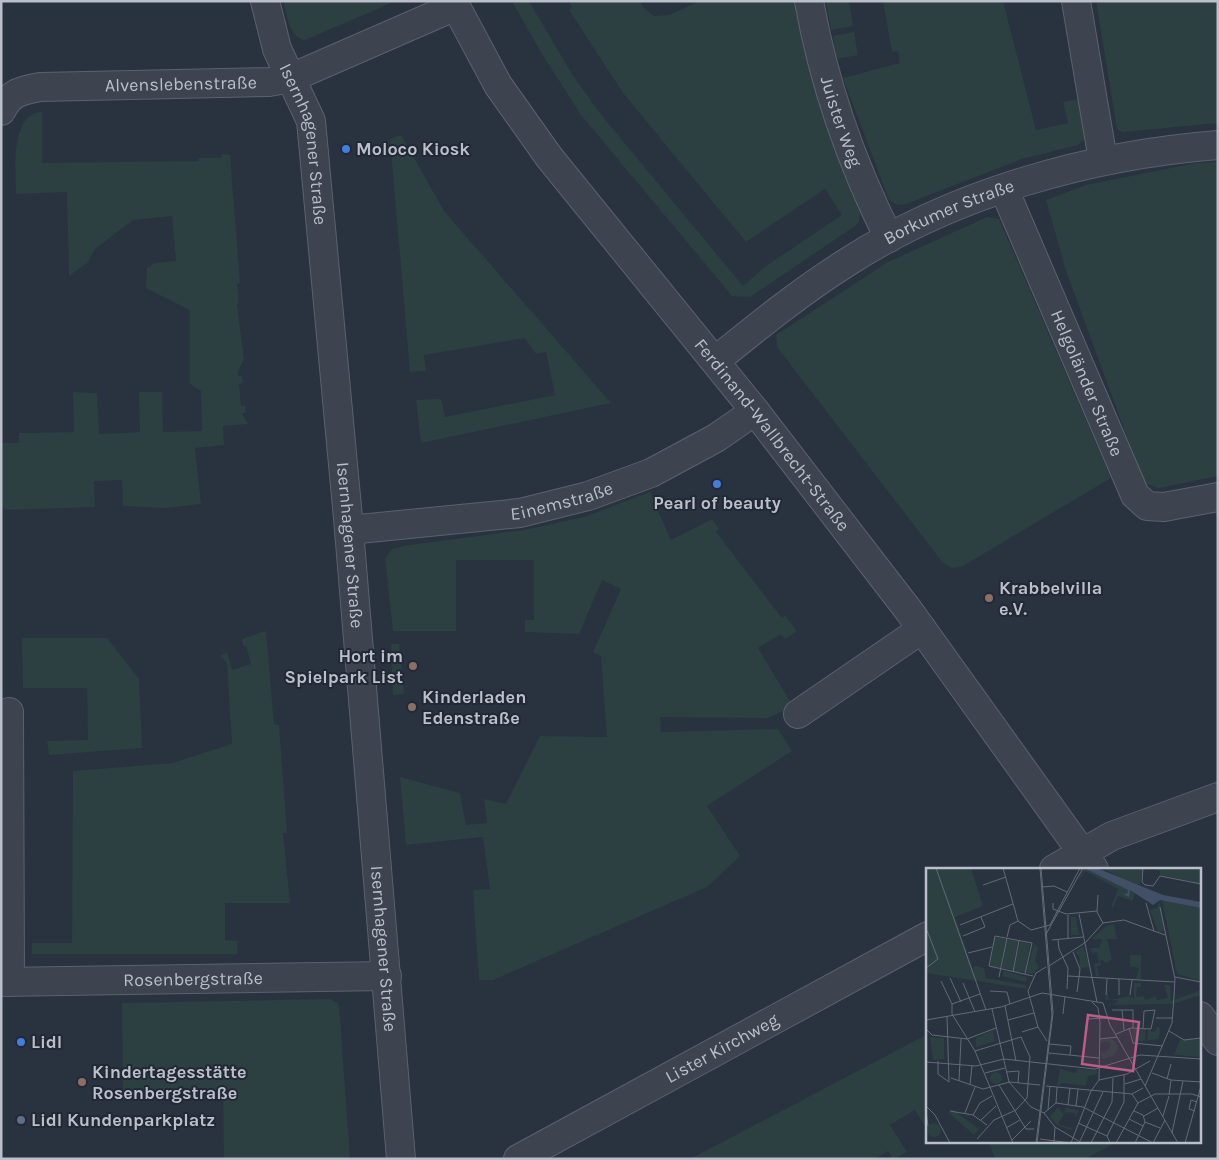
<svg xmlns="http://www.w3.org/2000/svg" width="1219" height="1160" font-family="Karla,sans-serif">
  <style>
    .green { fill: #2c3f41 }
    .lines { fill: none; stroke-linecap: round; stroke-linejoin: round }
    .minor-casing { stroke: #5b626d; stroke-width: 30 }
    .minor { stroke: #3d4450; stroke-width: 28 }
    .shop-dot { fill: #3f7fe0; stroke: #222935; stroke-width: 2 }
    .education-dot { fill: #8d6e63; stroke: #222935; stroke-width: 2 }
    .service-dot { fill: #5c6f8a; stroke: #222935; stroke-width: 2 }
    .labels { text-anchor: middle; dominant-baseline: central; stroke-width: 4; stroke-linejoin: round; paint-order: stroke }
    .street-label { font-size: 18px; fill: #babfca; stroke: #222935 }
    .poi-label { font-size: 18px; font-weight: bold; fill: #babfca; stroke: #222935; text-anchor: start }
    .inset-road { fill: none; stroke: #636a77; stroke-width: 1 }
    .view { fill: #bf5b87; fill-opacity: 0.15; stroke: #bf5b87; stroke-width: 2.5 }
    .inset-edge { fill: none; stroke: #babfca; stroke-width: 2.5 }
  </style>
  <rect width="100%" height="100%" fill="#29323f"/>
  <g class="green">
    <path d="M 283,1 L 396,1 L 305,40 C 289,38 287,15 283,1 Z"/>
    <polygon points="512,1 529,1 572,74 599,112 743,286 766,266 842,215 825,189 746,242 623,93 569,10 572,8 569,1 640,1 645,10 654,16 669,15 700,1 799,1 862,205 858,224 750,297 732,296 581,115 540,51"/>
    <polygon points="826,1 849,1 853,26 831,30"/>
    <polygon points="883,1 1003,1 1036,130 1068,123 1063,102 1078,99 1086,125 1084,139 1078,145 1022,159 906,204 897,205 889,200 843,78 900,63 898,51 892,52"/>
    <polygon points="1096,1 1218,1 1218,123 1123,132 1117,129"/>
    <polygon points="854,32 858,55 837,59 833,36"/>
    <path d="M 42,112 L 42,163 L 198,161 L 199,158 L 221,158 L 222,154 L 230,155 L 240,283 L 237,284 L 239,303 L 237,304 L 244,359 L 238,372 L 238,376 L 242,376 L 243,383 L 239,384 L 241,406 L 245,405 L 246,413 L 242,413 L 248,424 L 223,426 L 224,445 L 195,448 L 201,504 L 164,508 L 123,506 L 122,480 L 94,481 L 95,507 L 5,510 L 1,504 L 1,443 L 19,443 L 19,433 L 74,432 L 73,392 L 97,393 L 99,434 L 140,432 L 139,392 L 162,392 L 163,432 L 202,431 L 201,391 L 190,384 L 190,310 L 146,288 L 147,268 L 155,263 L 176,261 L 172,216 L 133,220 L 95,249 L 87,263 L 69,276 L 67,192 L 16,194 C 16,171 9,114 42,112 Z"/>
    <polygon points="401,135 444,211 611,403 421,443 416,400 441,399 445,417 555,395 546,352 536,354 525,338 424,355 426,371 410,372 390,139"/>
    <polygon points="1218,162 1218,476 1159,488 1144,483 1066,271 1046,200 1086,185 1196,163"/>
    <polygon points="987,217 999,219 1111,478 963,566 952,568 943,563 777,347 776,335 888,262"/>
    <polygon points="650,492 671,540 712,519 719,529 716,532 782,618 785,615 797,632 785,639 781,634 758,648 793,706 768,718 660,717 661,732 778,729 792,751 707,806 740,856 707,887 493,980 479,980 473,890 490,889 483,837 406,845 400,777 460,793 466,825 487,823 484,799 506,804 540,736 607,737 601,656 593,652 621,589 602,580 579,634 525,632 525,620 534,620 534,560 456,560 456,631 393,631 385,558 392,549 409,545 524,530 584,517"/>
    <polygon points="266,631 274,724 279,725 287,833 283,833 290,903 225,903 225,940 237,941 238,954 32,954 32,943 72,943 73,771 172,763 232,744 227,663 220,655 227,652 232,670 251,664 246,646 243,647 242,639"/>
    <polygon points="22,638 107,638 139,679 142,748 49,755 47,741 88,740 87,688 23,688"/>
    <polygon points="391,644 399,644 404,694 393,695"/>
    <polygon points="330,999 339,1004 350,1159 224,1159 223,1098 123,1100 122,1003"/>
    <polygon points="928,1034 928,1131 915,1110 890,1125 907,1152 893,1159 888,1151 875,1159 690,1159"/>
    <polygon points="988,1141 1119,1141 1085,1159 995,1159"/>
  </g>
  <g class="lines">
    <g class="minor-casing">
      <g id="minor">
        <path id="s1" d="M 265,1 L 277,49 L 311,121 L 348,518 L 401,1159"/>
        <path id="s2" d="M 453,1 L 498,85 L 549,157 L 755,411 L 909,611 L 1094,869"/>
        <path id="s3" d="M 809,1 C 824,85 851,162 889,238"/>
        <polyline points="1076,1 1103,160"/>
        <path id="s4" d="M 1,111 C 11,92 20,91 40,87 L 269,82 L 291,78 L 456,6"/>
        <path id="s5" d="M 1004,189 L 1135,495 L 1147,506 L 1164,507 L 1218,497"/>
        <path id="s6" d="M 715,361 C 757,327 800,292 846,263 C 954,193 1090,155 1218,145"/>
        <path id="s7" d="M 349,530 L 520,513 L 588,496 L 651,473 L 716,438 L 755,411"/>
        <polyline points="9,712 10,982"/>
        <polyline points="798,714 922,629"/>
        <polyline points="1054,869 1112,836 1218,797"/>
        <path id="s8" d="M 1,982 L 387,976"/>
        <polyline points="1200,1016 1218,1041"/>
        <path id="s9" d="M 518,1159 L 928,936"/>
      </g>
    </g>
    <use href="#minor" class="minor"/>
  </g>
  <g class="shop-dot">
    <circle cx="346" cy="149" r="5"/>
    <circle cx="717" cy="484" r="5"/>
    <circle cx="21" cy="1042" r="5"/>
  </g>
  <g class="education-dot">
    <circle cx="989" cy="598" r="5"/>
    <circle cx="413" cy="666" r="5"/>
    <circle cx="412" cy="707" r="5"/>
    <circle cx="82" cy="1082" r="5"/>
  </g>
  <circle class="service-dot" cx="21" cy="1120" r="5"/>
  <g class="labels">
    <g class="street-label">
      <text stroke="none"><textPath href="#s4" startOffset="189">Alvenslebenstraße</textPath></text>
      <text stroke="none"><textPath href="#s3" startOffset="125">Juister Weg</textPath></text>
      <text stroke="none"><textPath href="#s1" startOffset="150">Isernhagener Straße</textPath></text>
      <text stroke="none"><textPath href="#s6" startOffset="279">Borkumer Straße</textPath></text>
      <text stroke="none"><textPath href="#s5" startOffset="211">Helgoländer Straße</textPath></text>
      <text stroke="none"><textPath href="#s2" startOffset="540">Ferdinand-Wallbrecht-Straße</textPath></text>
      <text stroke="none"><textPath href="#s7" startOffset="215">Einemstraße</textPath></text>
      <text stroke="none"><textPath href="#s1" startOffset="555">Isernhagener Straße</textPath></text>
      <text stroke="none"><textPath href="#s1" startOffset="960">Isernhagener Straße</textPath></text>
      <text stroke="none"><textPath href="#s8" startOffset="192">Rosenbergstraße</textPath></text>
      <text stroke="none"><textPath href="#s9" startOffset="232">Lister Kirchweg</textPath></text>
    </g>
    <g class="poi-label">
      <text x="356" y="149">Moloco Kiosk</text>
      <text x="717" y="503" text-anchor="middle">Pearl of beauty</text>
      <text x="999" y="588">Krabbelvilla<tspan x="999" dy="21">e.V.</tspan></text>
      <text x="403" y="656" text-anchor="end">Hort im<tspan x="403" dy="21">Spielpark List</tspan></text>
      <text x="422" y="697">Kinderladen<tspan x="422" dy="21">Edenstraße</tspan></text>
      <text x="31" y="1042">Lidl</text>
      <text x="92" y="1072">Kindertagesstätte<tspan x="92" dy="21">Rosenbergstraße</tspan></text>
      <text x="31" y="1120">Lidl Kundenparkplatz</text>
    </g>
  </g>
  <g transform="translate(926 868)">
    <rect width="275" height="275" fill="#29323f"/>
    <path d="M 0,0 L 45,0 L 57,38 L 29,49 L 49,107 L 47,99 L 50,98 L 58,100 L 60,110 L 100,117 L 101,121 L 0,105 ZM 158,0 L 209,24 L 207,33 L 192,28 L 187,40 L 185,39 L 192,21 L 159,3 L 149,16 ZM 176,0 L 217,0 L 214,17 L 199,12 ZM 227,0 L 275,0 L 275,16 L 234,7 L 234,3 ZM 234,32 L 238,63 L 232,64 L 224,42 L 231,40 ZM 236,32 L 275,40 L 275,113 L 251,106 ZM 145,49 L 150,49 L 153,67 L 145,67 ZM 188,56 L 191,71 L 181,71 L 186,91 L 181,95 L 174,91 L 175,98 L 171,98 L 173,108 L 170,108 L 168,96 L 173,95 L 171,84 L 166,85 L 164,80 L 173,80 L 176,71 L 166,71 L 180,58 ZM 69,69 L 80,71 L 74,100 L 64,98 ZM 81,72 L 92,73 L 87,102 L 76,100 ZM 94,74 L 104,76 L 99,104 L 88,103 ZM 108,76 L 112,80 L 109,93 L 113,99 L 107,106 L 100,105 ZM 157,78 L 164,99 L 154,100 L 153,88 L 149,84 ZM 204,87 L 215,87 L 215,111 L 210,111 L 213,100 L 204,98 ZM 78,103 L 101,109 L 100,114 L 76,108 ZM 208,115 L 215,115 L 215,119 L 211,119 L 210,129 L 218,128 L 219,132 L 230,128 L 231,132 L 242,130 L 238,117 L 244,117 L 245,133 L 275,122 L 275,127 L 247,136 L 181,137 L 191,135 L 191,132 L 179,132 L 181,121 L 183,132 L 204,128 L 208,131 ZM 231,158 L 234,160 L 233,171 L 221,173 L 222,162 L 229,164 ZM 205,161 L 220,161 L 219,173 L 208,174 ZM 67,162 L 69,173 L 50,179 L 50,170 ZM 4,169 L 18,170 L 18,191 L 7,192 ZM 187,171 L 192,178 L 191,183 L 187,188 L 177,191 L 174,182 L 178,185 L 183,181 L 185,175 L 178,173 L 175,176 L 175,172 ZM 275,171 L 275,189 L 248,187 L 254,172 ZM 134,201 L 150,205 L 151,201 L 171,202 L 171,206 L 162,208 L 160,218 L 136,215 L 131,218 ZM64 210a6 6 0 1 1 12 0a6 6 0 1 1-12 0ZM 132,239 L 137,246 L 140,240 L 153,242 L 149,250 L 149,245 L 139,244 L 132,256 L 145,260 L 147,257 L 145,262 L 131,257 L 124,249 ZM 26,241 L 53,261 L 48,267 L 23,245 ZM1 262a7 7 0 1 1 14 0a7 7 0 1 1-14 0Z" fill="#2c3f41"/>
    <path d="M 158,0 L 171,0 L 237,27 L 275,34 L 275,40 L 234,32 L 227,37 L 204,22 L 203,29 L 197,26 L 201,26 L 202,22 Z" fill="#414f67"/>
    <path class="inset-road" d="M 10,0 L 60,142M 77,0 L 92,53 L 105,62 L 124,57 L 154,0M 217,0 L 216,14 L 219,17 L 227,18 L 234,8 L 275,16M 57,17 L 80,9M 116,19 L 128,18 L 141,24M 172,27 L 171,44 L 177,55M 127,35 L 127,41 L 140,46 L 171,43M 220,35 L 228,63M 153,46 L 171,134M 142,47 L 142,71M 177,55 L 198,52 L 239,67M 34,57 L 87,36M 0,60 L 12,91 L 0,100M 37,68 L 59,59 L 55,49M 119,68 L 157,0M 81,69 L 84,57 L 92,53M 126,72 L 157,69M 132,72 L 133,81 L 142,100 L 141,121M 147,84 L 154,101 L 151,124M 42,85 L 66,79M 123,98 L 160,74 L 177,55M 120,99 L 110,105 L 102,123 L 112,159 L 121,173M 87,104 L 93,73M 99,106 L 106,75 L 69,68 L 63,98 L 107,108M 142,108 L 249,114M 73,109 L 81,70M 249,109 L 275,114M 24,110 L 35,134M 15,113 L 26,136 L 26,146 L 49,183 L 87,275M 37,115 L 49,144M 64,123 L 81,124 L 84,136M 180,127 L 181,111M 193,127 L 193,111M 204,127 L 206,112M 26,136 L 54,126M 79,138 L 90,193M 66,141 L 83,214 L 105,239 L 118,245M 186,142 L 207,142 L 207,160M 196,142 L 198,162M 137,146 L 139,128M 230,150 L 246,150M 0,152 L 75,139 L 116,125 L 177,135 L 184,157 L 252,275M 82,152 L 108,145M 203,160 L 207,175 L 237,178M 0,161 L 6,167 L 41,171 L 70,160M 243,163 L 258,172 L 275,170M 96,164 L 112,159M 159,165 L 161,151 L 181,150M 190,166 L 205,160 L 225,161 L 229,142 L 218,143 L 217,160M 174,171 L 191,169M 123,176 L 145,178 L 144,187M 49,183 L 95,169 L 104,189 L 101,230 L 90,242 L 68,252 L 51,271M 123,185 L 173,190M 12,193 L 12,206 L 23,214 L 21,148M 0,194 L 50,198 L 78,191 L 169,201 L 214,187 L 275,191M 80,204 L 93,203 L 92,215M 59,205 L 79,200M 226,205 L 245,212 L 275,214M 25,210 L 57,221 L 84,214 L 114,217M 241,211 L 245,196M 173,212 L 201,206 L 224,193M 33,213 L 35,171M 199,216 L 215,211M 44,217 L 46,197M 73,217 L 100,261 L 108,261M 120,218 L 206,226M 219,218 L 246,155 L 248,128 L 249,111 L 234,39M 243,227 L 245,212M 130,235 L 157,239 L 227,275M 212,235 L 229,226 L 266,226 L 275,229M 212,235 L 206,226 L 217,220M 142,237 L 144,220M 0,238 L 9,247 L 24,275M 150,238 L 152,221M 0,242 L 2,258M 122,242 L 124,218M 24,243 L 47,247 L 61,257M 208,243 L 217,247 L 219,254 L 234,260M 269,243 L 263,241 L 265,232 L 271,234M 39,245 L 49,219M 118,245 L 129,259 L 156,275M 118,245 L 130,235 L 131,219M 47,247 L 54,235 L 66,228M 218,248 L 232,240M 237,248 L 243,228M 203,251 L 217,258M 55,252 L 70,238M 152,255 L 181,268 L 184,275M 80,260 L 94,252M 246,265 L 257,213M 181,268 L 198,234 L 198,207M 114,271 L 145,275M 86,272 L 105,253M 154,273 L 177,224M 128,274 L 129,259M 110,275 L 126,147 L 114,0M 111,275 L 127,145 L 115,0M 145,275 L 165,223 L 173,212 L 174,154 L 172,140 L 166,134M 165,275 L 186,234 L 187,210M 190,275 L 212,235M 209,275 L 219,254M 227,275 L 239,252M 259,275 L 275,218"/>
    <path class="view" d="M 162,147 L 213,154 L 207,203 L 156,196 Z"/>
    <rect width="275" height="275" class="inset-edge"/>
  </g>
  <rect width="1219" height="1160" fill="none" stroke="#babfca" stroke-width="5"/>
</svg>
